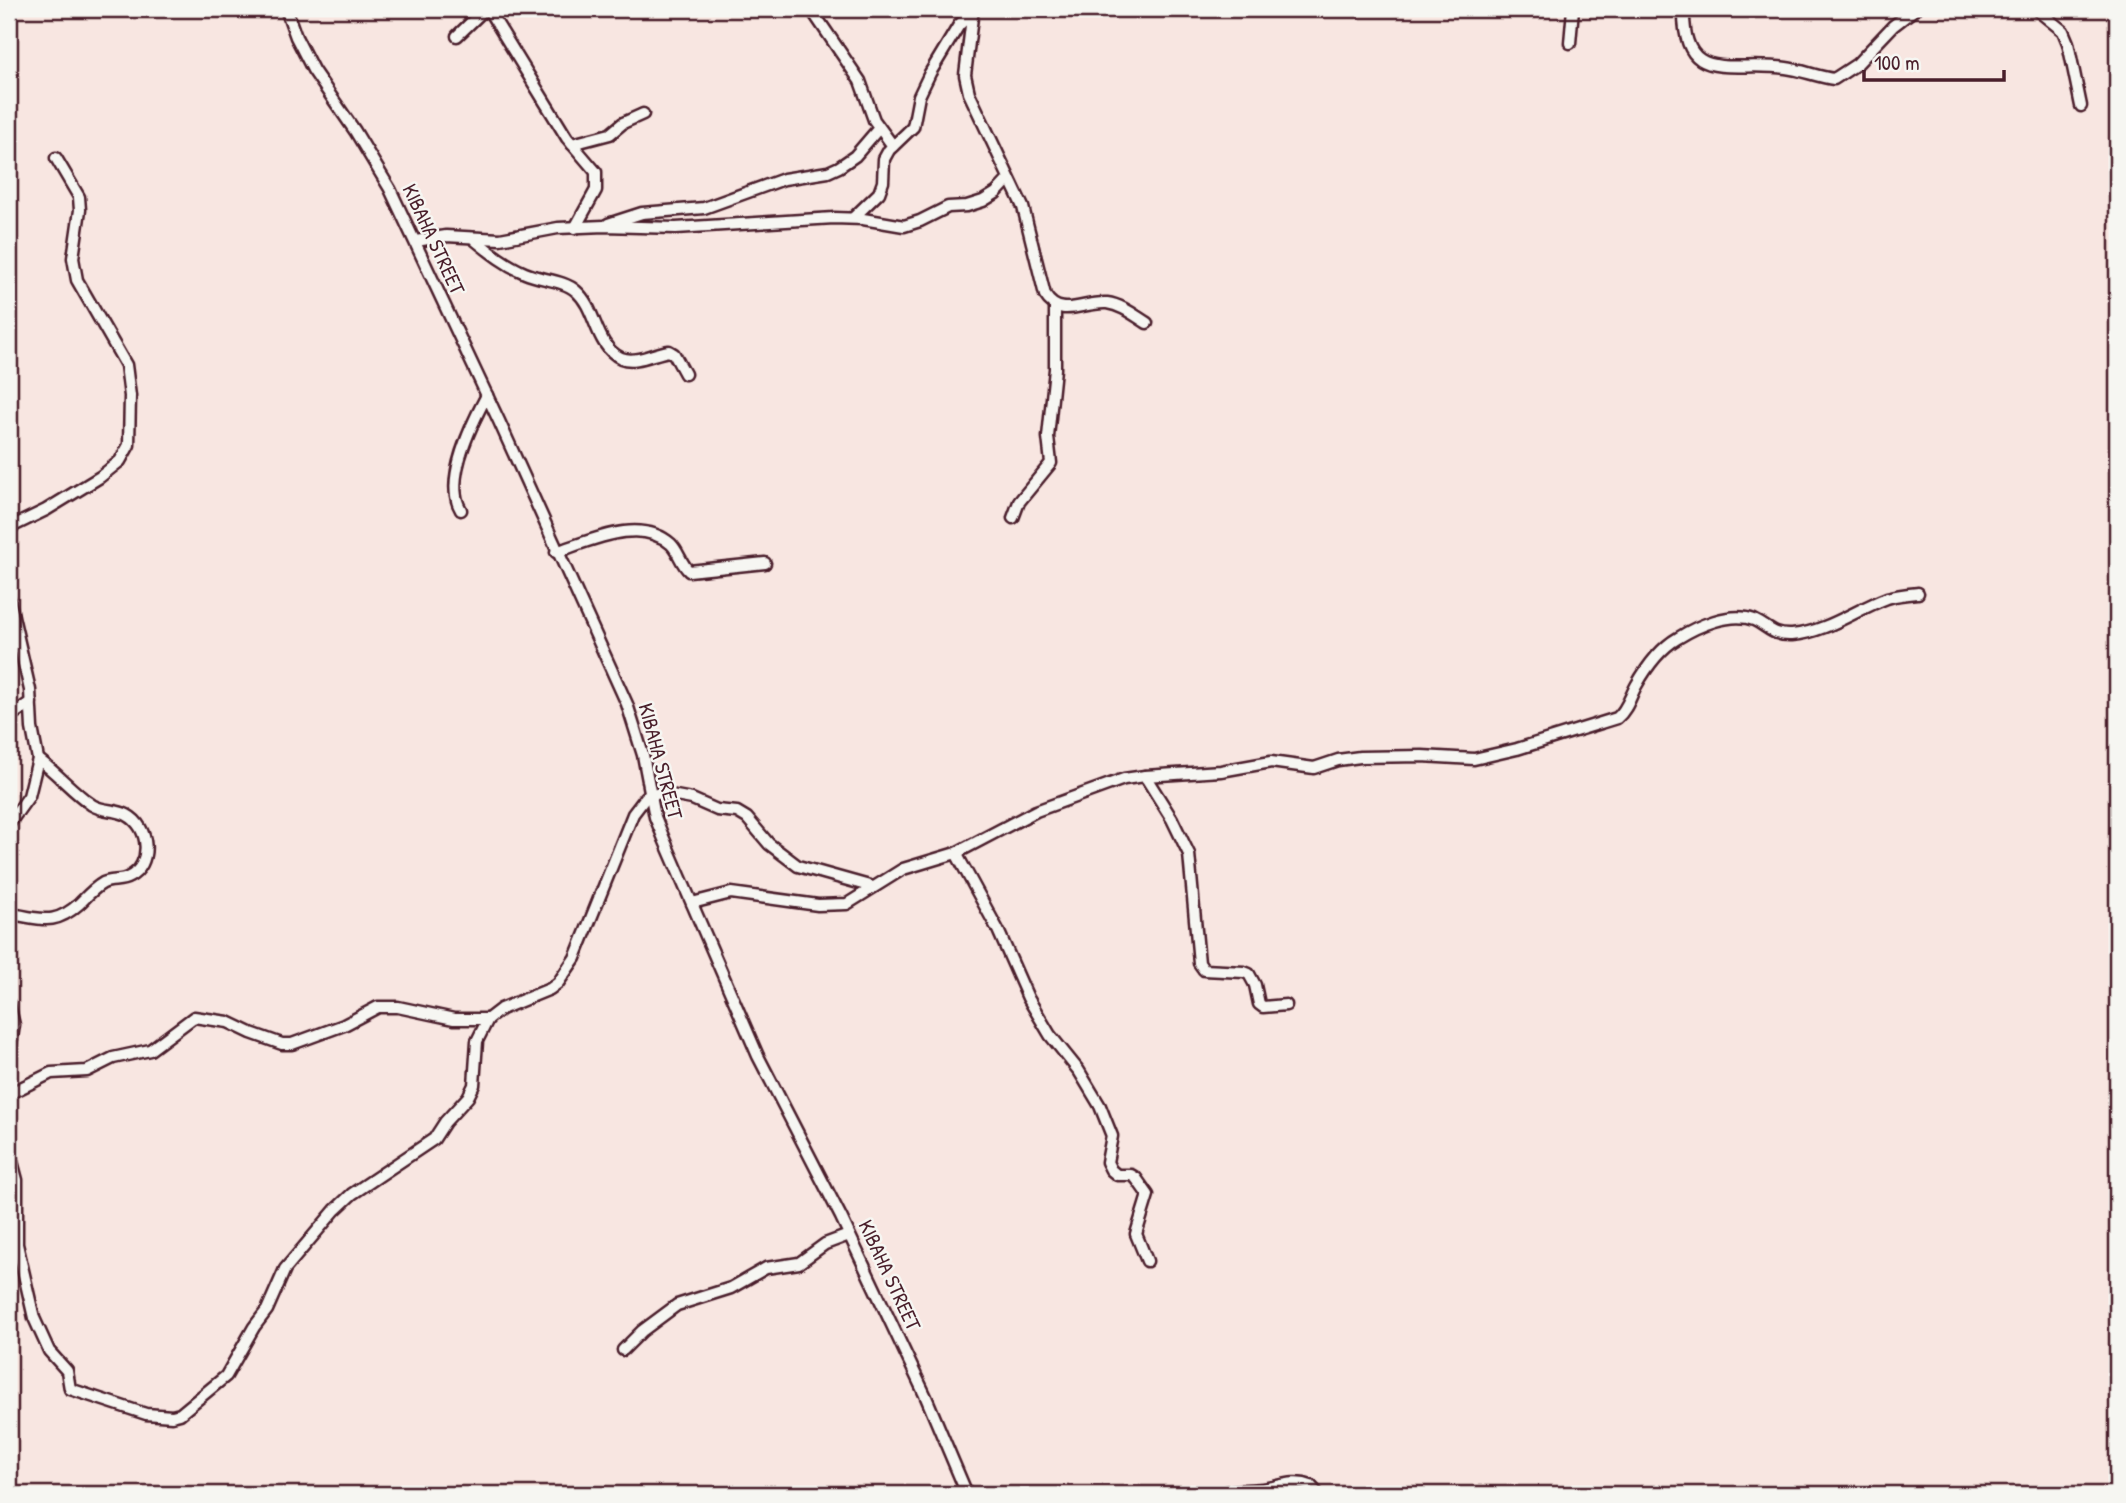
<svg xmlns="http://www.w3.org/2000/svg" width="2126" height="1503" font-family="'Patrick Hand',sans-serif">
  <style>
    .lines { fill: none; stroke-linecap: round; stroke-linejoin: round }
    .minor-casing { stroke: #4a1f2b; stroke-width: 15 }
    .minor { stroke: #f6f6f2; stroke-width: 10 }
    .labels { text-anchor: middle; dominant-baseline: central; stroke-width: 5; stroke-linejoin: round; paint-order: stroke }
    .street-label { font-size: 21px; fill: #4a1f2b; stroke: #f6f6f2 }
  </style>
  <rect width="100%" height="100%" fill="#f8e6e1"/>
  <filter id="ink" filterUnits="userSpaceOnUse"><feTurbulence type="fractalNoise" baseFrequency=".0143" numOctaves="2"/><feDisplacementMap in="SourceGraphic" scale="14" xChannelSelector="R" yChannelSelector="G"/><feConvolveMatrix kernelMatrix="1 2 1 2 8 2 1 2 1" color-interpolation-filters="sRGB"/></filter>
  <g filter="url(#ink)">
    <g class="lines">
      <g class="minor-casing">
        <g id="minor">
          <polyline points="286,9 296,37 313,70 355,131 390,189 499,421 627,704 643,755 655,817 664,839 758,1056 841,1217 926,1397 967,1494"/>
          <polyline points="488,9 567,138 596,172 596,190 575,228"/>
          <polyline points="811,9 860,81 874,120 893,146"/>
          <path d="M 973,9 L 965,75 L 969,93 L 1023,207 L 1045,295 C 1060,320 1084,301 1107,303 C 1122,305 1134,315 1147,323"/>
          <path d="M 1684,9 C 1682,87 1731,60 1786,68 C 1802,70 1818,77 1834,79 L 1857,64 L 1893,26 L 1915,9"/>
          <polyline points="2036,9 2063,31 2068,43 2081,106"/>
          <polyline points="457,36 485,9"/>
          <polyline points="1570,43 1573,9"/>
          <polyline points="572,144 610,134 623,123 643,114"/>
          <polyline points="853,218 879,193 883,182 884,159 889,150 913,127 919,96 930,73 959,25 972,13"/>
          <polyline points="608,224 642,213 704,208 784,179 828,172 839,167 855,156 879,128"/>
          <path d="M 475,240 C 491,253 506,265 525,273 C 541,280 564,280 576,291 C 597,309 594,345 621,358 C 636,364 654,353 669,351 L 674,354 L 685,374"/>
          <polyline points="416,241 446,236 500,239 558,228 604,226 676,228 834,218 863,219 904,226 920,221 948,207 967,206 983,201 996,193 1009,179"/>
          <path d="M 461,510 C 443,481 472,423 487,395"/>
          <polyline points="1013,518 1019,502 1051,463 1048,437 1055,369 1055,307"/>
          <polyline points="9,528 46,510 100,477 120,461 129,445 130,396 126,365 77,280 73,258 80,210 79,197 56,158"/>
          <path d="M 556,552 C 590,541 640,516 671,544 C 679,552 681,564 689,571 L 765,563"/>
          <polyline points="9,599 30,690 32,728 38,759 29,796 9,824"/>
          <polyline points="9,717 31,702"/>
          <polyline points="1145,776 1172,819 1189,854 1199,963 1204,970 1244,972 1249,974 1255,985 1259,1004 1263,1007 1286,1005"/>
          <polyline points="956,853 998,930 1028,998 1050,1035 1079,1071 1100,1106 1112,1136 1107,1162 1111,1170 1117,1175 1131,1175 1136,1178 1148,1195 1136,1234 1147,1261"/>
          <path d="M 692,903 L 731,893 L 818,905 L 847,904 L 903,869 L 956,853 L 1036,811 L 1124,779 L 1145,776 L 1221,771 L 1271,762 L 1314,768 L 1338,760 L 1360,757 L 1422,756 L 1474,759 L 1517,749 L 1617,718 C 1627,710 1630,697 1636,686 C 1646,668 1659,649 1678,638 C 1697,626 1731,611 1754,620 C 1769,627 1772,636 1792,635 C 1827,632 1855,610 1887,598 C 1897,595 1908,594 1918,593"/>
          <path d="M 9,914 C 39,917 52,928 79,904 C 86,897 94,888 103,883 C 111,879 121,882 129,877 C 153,865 150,827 127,815 C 116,809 103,812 92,805 C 73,792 57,773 38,759"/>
          <polyline points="9,1004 14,1025 9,1058"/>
          <polyline points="9,1094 51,1073 87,1071 113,1058 150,1050 194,1017 228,1022 251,1033 282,1044 292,1044 344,1025 378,1007 398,1007 454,1019 488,1019"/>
          <polyline points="9,1150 17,1180 17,1244 34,1318 49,1351 67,1371 70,1389 146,1414 172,1416 180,1414 226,1376 254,1327 267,1310 285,1269 335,1210 352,1194 434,1139 445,1122 468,1097 474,1085 477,1041 488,1019 501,1009 550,989 558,983 575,958 633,814 646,797 660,793 692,799 717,810 737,812 747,818 769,844 798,866 873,887"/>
          <polyline points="623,1350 642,1331 677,1305 731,1288 766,1268 799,1263 825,1244 849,1235"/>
          <path d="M 1217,1494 C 1233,1489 1246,1491 1262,1489 C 1279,1487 1294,1479 1311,1486 L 1318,1494"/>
        </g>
      </g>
      <use href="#minor" class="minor"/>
    </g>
  </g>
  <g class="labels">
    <g class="street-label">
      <text transform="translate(434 239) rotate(65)">KIBAHA STREET</text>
      <text transform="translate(661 761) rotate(75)">KIBAHA STREET</text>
      <text transform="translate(890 1275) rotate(65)">KIBAHA STREET</text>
    </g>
  </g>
  <rect width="2126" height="1503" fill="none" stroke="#f6f6f2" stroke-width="35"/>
  <rect x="18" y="18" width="2091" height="1468" fill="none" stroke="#4a1f2b" stroke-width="2.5" filter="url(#ink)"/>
  <path d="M1864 70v10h140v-10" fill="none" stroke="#4a1f2b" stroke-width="3.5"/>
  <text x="1874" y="70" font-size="21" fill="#4a1f2b" stroke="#f6f6f2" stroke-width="5" paint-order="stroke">100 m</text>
</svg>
